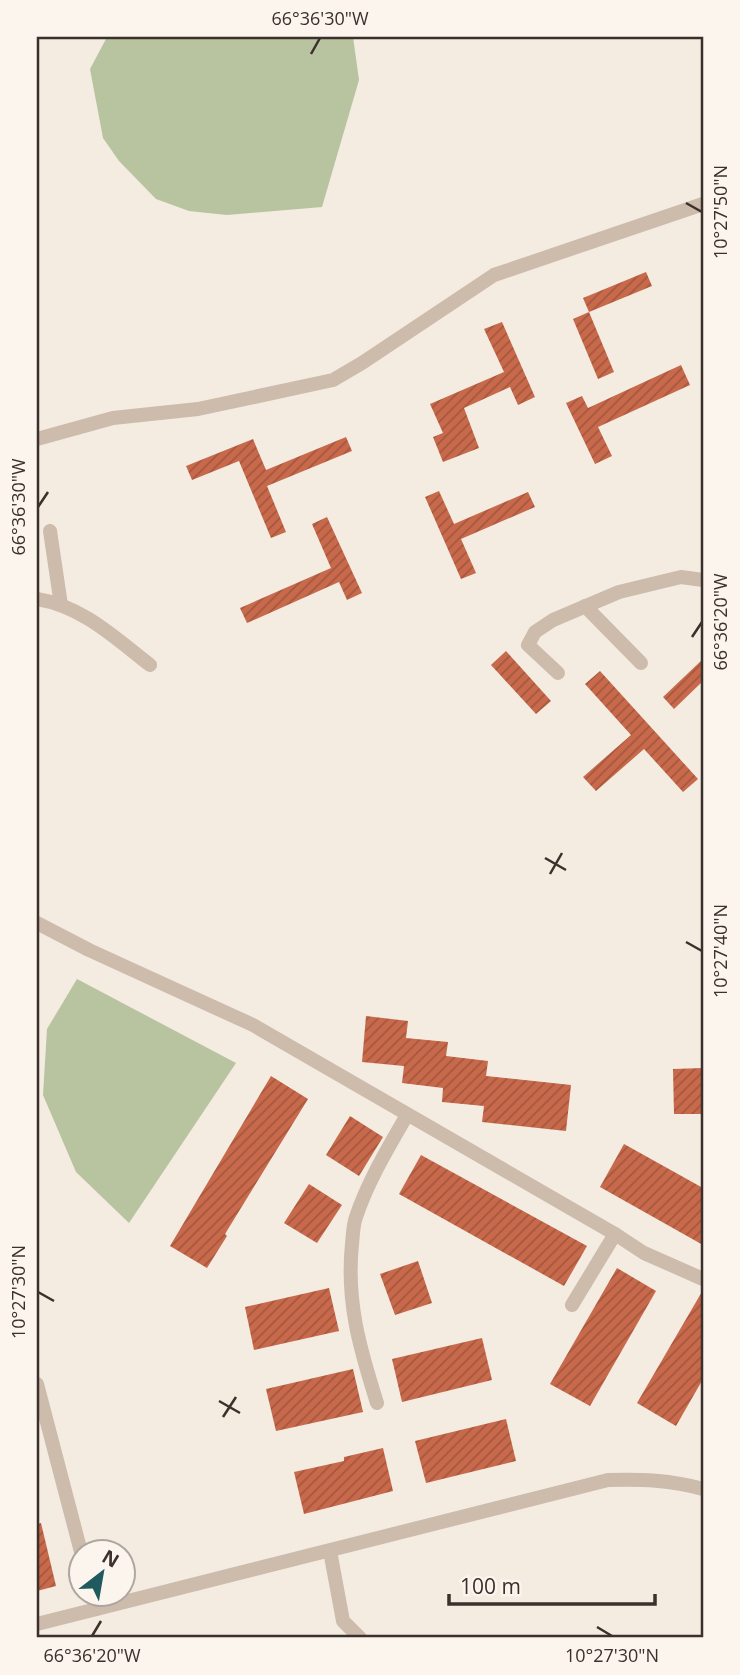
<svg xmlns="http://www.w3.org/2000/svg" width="740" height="1675" font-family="'Open Sans',sans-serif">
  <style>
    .garden { fill: #b8c4a0 }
    .building { fill: url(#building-hatch) }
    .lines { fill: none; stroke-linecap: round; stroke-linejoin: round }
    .minor { stroke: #cdbbac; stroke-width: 14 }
    .ticks { fill: none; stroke: #3b302b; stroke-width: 2.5 }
    .neatline { fill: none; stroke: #3b302b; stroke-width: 2.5 }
    .ticks-label { font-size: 18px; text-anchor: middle; fill: #3b302b }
  </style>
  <defs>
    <pattern id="building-hatch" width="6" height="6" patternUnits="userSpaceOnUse" patternTransform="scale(1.75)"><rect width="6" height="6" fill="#c8694b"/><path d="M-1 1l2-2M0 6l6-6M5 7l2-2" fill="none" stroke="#a4573f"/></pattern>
  </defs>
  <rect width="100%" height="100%" fill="#f4ebe1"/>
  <g class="garden">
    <polygon points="107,37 353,37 359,80 322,207 227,215 189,211 156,199 119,161 103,138 90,69"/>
    <polygon points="77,979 236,1063 129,1223 76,1172 43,1095 47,1029"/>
  </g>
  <g class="building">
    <polygon points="646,272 652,286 589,312 583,298"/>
    <polygon points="589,312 614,372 598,379 573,319"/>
    <polygon points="502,322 535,397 518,405 510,387 464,408 479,448 443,462 433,437 443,433 430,404 504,372 484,329"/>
    <polygon points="681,365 690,385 598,427 612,456 595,464 566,403 582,396 588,408"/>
    <polygon points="346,437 352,451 267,486 286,532 271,538 239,461 192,480 186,466 253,439 266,470"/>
    <polygon points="439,491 454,524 528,492 535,507 461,539 476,573 461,579 425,497"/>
    <polygon points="327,517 362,593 347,600 339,582 247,623 240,608 331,568 312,524"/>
    <polygon points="506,651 551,701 536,714 491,665"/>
    <polygon points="703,659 703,681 674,709 663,697"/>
    <polygon points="600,671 698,779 683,792 644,749 596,791 583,777 631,735 585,684"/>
    <polygon points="366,1016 408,1021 406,1038 448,1042 446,1056 488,1061 486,1076 571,1085 566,1131 482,1122 484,1106 442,1102 443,1088 402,1083 404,1066 362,1062"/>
    <polygon points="703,1068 703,1114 674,1114 673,1069"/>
    <polygon points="271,1076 308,1099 225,1234 227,1236 207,1268 170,1246"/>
    <polygon points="350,1116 383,1137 359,1176 326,1155"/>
    <polygon points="624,1144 703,1188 703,1245 600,1187"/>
    <polygon points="421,1155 587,1246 564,1286 399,1194"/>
    <polygon points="309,1184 342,1205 317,1243 284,1223"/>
    <polygon points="418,1261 432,1303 395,1315 380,1274"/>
    <polygon points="617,1268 656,1291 590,1406 550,1384"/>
    <polygon points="329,1288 339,1331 254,1350 245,1307"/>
    <polygon points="703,1290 703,1379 676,1426 637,1403"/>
    <polygon points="482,1338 492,1380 402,1402 392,1359"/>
    <polygon points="353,1369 363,1412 276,1431 266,1389"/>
    <polygon points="506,1419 516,1461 426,1483 415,1441"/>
    <polygon points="383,1448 393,1491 304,1514 294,1472 344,1461 344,1457"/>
    <polygon points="41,1523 56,1586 37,1591 37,1524"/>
  </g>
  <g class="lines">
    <g class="minor">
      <polyline points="37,439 113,418 198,409 333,380 362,363 494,275 703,204"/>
      <polyline points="50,531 61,605"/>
      <path d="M 37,599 C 82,606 115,638 150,665"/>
      <polyline points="585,606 641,663"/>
      <polyline points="558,673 528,645 535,632 553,620 619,592 681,577 703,580"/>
      <polyline points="37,923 89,950 253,1025 615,1234 644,1253 703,1279"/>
      <polyline points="572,1305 615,1234"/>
      <polyline points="37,1384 81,1552"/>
      <path d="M 377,1403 C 360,1349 346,1302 352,1244 C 353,1235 353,1225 356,1217 C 368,1181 388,1148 407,1115"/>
      <polyline points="330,1551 343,1621 360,1638"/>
      <polyline points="93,1594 96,1609"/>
      <path d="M 37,1624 L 608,1480 C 641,1479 671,1480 703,1489"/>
    </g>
  </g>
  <path class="ticks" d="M 311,54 L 320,38M 686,203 L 702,212M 38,507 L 48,492M 692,637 L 702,622M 545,858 L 566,870M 550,874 L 562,853M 686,942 L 702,951M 38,1292 L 54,1301M 219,1401 L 240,1413M 223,1417 L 236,1397M 597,1627 L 612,1636M 92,1636 L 101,1621"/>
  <rect width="740" height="1675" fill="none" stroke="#fbf5ee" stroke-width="77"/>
  <g transform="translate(102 1573) rotate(31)"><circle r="33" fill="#fbf5ee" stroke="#aea6a0" stroke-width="2"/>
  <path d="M0-5L12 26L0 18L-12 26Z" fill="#1f5a5e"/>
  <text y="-10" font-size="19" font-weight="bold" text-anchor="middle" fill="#3b302b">N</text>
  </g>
  <path d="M449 1594v10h206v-10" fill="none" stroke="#3b302b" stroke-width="3.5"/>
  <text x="460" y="1594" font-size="21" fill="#3b302b" stroke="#fbf5ee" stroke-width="5" paint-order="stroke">100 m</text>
  <rect x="38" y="38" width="664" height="1598" class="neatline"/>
  <g class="ticks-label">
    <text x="320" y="25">66°36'30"W</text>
    <text transform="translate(721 212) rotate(-90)" y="6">10°27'50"N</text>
    <text transform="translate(19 507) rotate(-90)" y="6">66°36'30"W</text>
    <text transform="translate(721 622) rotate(-90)" y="6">66°36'20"W</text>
    <text transform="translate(721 951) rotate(-90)" y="6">10°27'40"N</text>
    <text transform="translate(19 1292) rotate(-90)" y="6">10°27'30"N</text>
    <text x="92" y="1662">66°36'20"W</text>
    <text x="612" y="1662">10°27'30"N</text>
  </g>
</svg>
